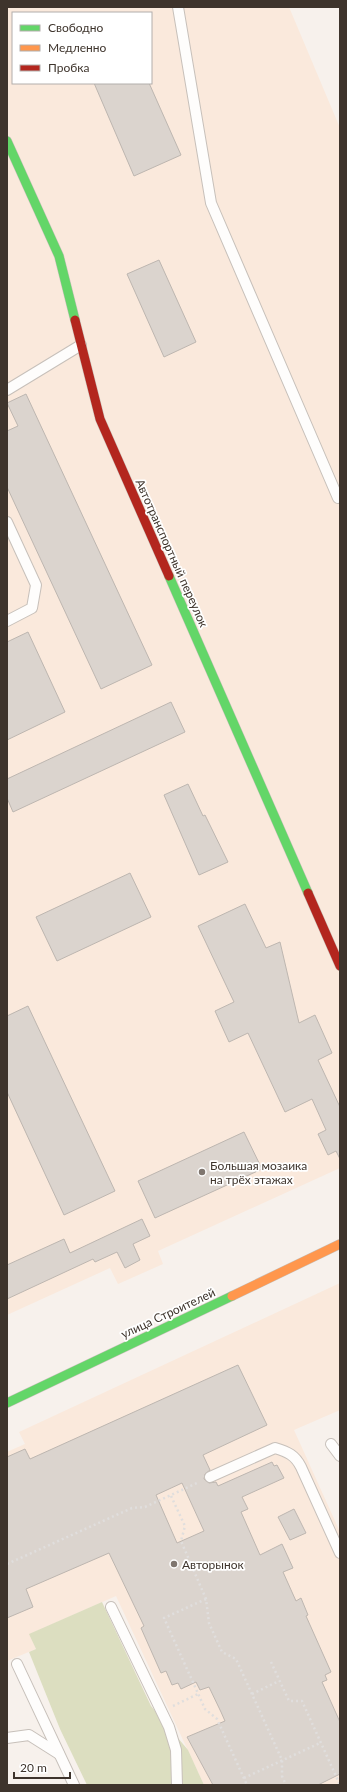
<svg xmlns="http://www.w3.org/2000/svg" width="347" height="1792" font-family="Lato,sans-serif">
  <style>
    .built { fill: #fae9dc; fill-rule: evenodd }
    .green { fill: #dcdec0 }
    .building { fill: #dbd4ce; stroke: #bdb6b0; fill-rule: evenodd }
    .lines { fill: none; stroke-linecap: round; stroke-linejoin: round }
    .lane-casing { stroke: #c7c0ba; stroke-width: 12 }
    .fast-casing { stroke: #c7c0ba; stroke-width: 10 }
    .slow-casing { stroke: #c7c0ba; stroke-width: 10 }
    .jam-casing { stroke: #c7c0ba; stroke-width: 10 }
    .path { stroke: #e0dedd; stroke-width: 2.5; stroke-dasharray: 2 3; stroke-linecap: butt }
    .lane { stroke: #fefdfc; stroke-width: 10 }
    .fast { stroke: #63d668; stroke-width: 9 }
    .slow { stroke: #ff974d; stroke-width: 9 }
    .jam { stroke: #b3261e; stroke-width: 9 }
    .poi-dot { fill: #7f766f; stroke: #fff; stroke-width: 1.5 }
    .labels { text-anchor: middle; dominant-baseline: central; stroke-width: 3.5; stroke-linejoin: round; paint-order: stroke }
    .street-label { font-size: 12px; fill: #3e342c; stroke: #fff }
    .poi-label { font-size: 12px; fill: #3e342c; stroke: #fff; text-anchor: start }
  </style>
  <rect width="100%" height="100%" fill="#f7f1ec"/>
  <g class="built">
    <path d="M 7,7 L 289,7 L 340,128 L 340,1168 L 158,1251 L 163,1264 L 118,1284 L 110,1268 L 7,1315 ZM 13,13 L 151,13 L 151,83 L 13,83 Z"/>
    <polygon points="340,1283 340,1410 294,1430 340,1532 340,1785 204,1785 116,1596 30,1634 36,1649 7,1661 7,1452 25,1444 19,1432"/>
  </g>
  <polygon class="green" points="102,1602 151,1706 188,1750 204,1785 87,1785 60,1729 29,1652 36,1649 29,1634"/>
  <g class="building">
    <polygon points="94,83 149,83 181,155 134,176"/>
    <polygon points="159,260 196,342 164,357 127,274"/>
    <polygon points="26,394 152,665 101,689 7,487 7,431 18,426 7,403"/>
    <polygon points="28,632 65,712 7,740 7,642"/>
    <polygon points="171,702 185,732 13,812 7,798 7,779"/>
    <polygon points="188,784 203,816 205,815 228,862 199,875 164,795"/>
    <polygon points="130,873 151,917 57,961 36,917"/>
    <polygon points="245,904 266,948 280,942 299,1023 315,1015 332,1053 318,1060 340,1107 340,1159 336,1151 328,1155 318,1134 326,1130 312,1099 285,1112 248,1033 229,1042 215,1011 234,1002 198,926"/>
    <polygon points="28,1006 115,1191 64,1215 7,1092 7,1016"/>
    <polygon points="244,1132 262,1169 155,1218 138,1181"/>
    <polygon points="142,1219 150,1236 133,1244 140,1260 125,1268 117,1252 95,1262 93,1259 7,1299 7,1265 64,1239 70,1253"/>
    <path d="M 238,1365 L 267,1425 L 203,1455 L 210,1470 L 205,1474 L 204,1479 L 209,1483 L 216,1482 L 218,1486 L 272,1462 L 274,1466 L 277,1465 L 284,1478 L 242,1497 L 248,1509 L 241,1512 L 260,1555 L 282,1544 L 293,1568 L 283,1572 L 296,1601 L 301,1598 L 308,1615 L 306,1616 L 331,1672 L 325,1675 L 327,1680 L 322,1682 L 340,1722 L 340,1774 L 318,1785 L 213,1785 L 187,1737 L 225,1721 L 221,1712 L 209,1687 L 200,1690 L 196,1682 L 181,1689 L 178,1683 L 172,1685 L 166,1671 L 161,1673 L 141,1628 L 144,1626 L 109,1553 L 26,1589 L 33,1607 L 7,1618 L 7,1457 L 25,1449 L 30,1459 ZM 182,1483 L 204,1531 L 177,1543 L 156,1495 Z"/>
    <polygon points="294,1509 306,1533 290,1540 278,1517"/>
  </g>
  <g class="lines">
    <g class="lane-casing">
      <g id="lane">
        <polyline points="178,7 211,203 338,498"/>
        <polyline points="7,390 81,345"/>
        <polyline points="7,522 36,585 32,608 7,621"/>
        <polyline points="331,1444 340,1456"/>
        <path d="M 210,1477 L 275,1448 C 288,1452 295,1455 301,1467 L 340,1553"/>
        <polyline points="111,1607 169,1727 176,1750 177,1785"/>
        <polyline points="17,1664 74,1785"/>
        <polyline points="7,1738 29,1735 59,1754"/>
      </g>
    </g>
    <g class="fast-casing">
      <g id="fast">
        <polyline points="7,141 59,256 75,320"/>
        <polyline points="169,576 308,893"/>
        <polyline points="7,1403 232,1296"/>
      </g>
    </g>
    <g class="slow-casing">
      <polyline id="slow" points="232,1296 340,1244"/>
    </g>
    <g class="jam-casing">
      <g id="jam">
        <polyline points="75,320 100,419 169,576"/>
        <polyline points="308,893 340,966"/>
      </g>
    </g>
    <g class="path">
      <polyline points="171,1496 185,1526 181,1541 206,1599 209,1623 222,1652 236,1659 282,1760 282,1776 286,1785"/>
      <polyline points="7,1564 132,1508 145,1507 197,1483"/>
      <polyline points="206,1599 164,1618 205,1709 217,1719 247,1785"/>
      <polyline points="271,1662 289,1701 302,1701 340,1785"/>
      <polyline points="252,1694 279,1681"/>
      <polyline points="173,1706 198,1694"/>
      <polyline points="244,1778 320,1743"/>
    </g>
    <use href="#lane" class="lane"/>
    <use href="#fast" class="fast"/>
    <use href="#slow" class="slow"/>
    <use href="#jam" class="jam"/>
  </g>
  <g class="poi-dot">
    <circle cx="202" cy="1172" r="4"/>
    <circle cx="174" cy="1564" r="4"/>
  </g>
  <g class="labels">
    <g class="street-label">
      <text transform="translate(172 553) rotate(66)">Автотранспортный переулок</text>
      <text transform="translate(168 1313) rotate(-25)">улица Строителей</text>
    </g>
    <g class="poi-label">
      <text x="210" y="1165">Большая мозаика<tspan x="210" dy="14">на трёх этажах</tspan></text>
      <text x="182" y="1564">Авторынок</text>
    </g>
  </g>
  <rect width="347" height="1792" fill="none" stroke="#3e342c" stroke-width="16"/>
  <rect x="12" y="12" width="140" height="72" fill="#ffffff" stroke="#b2aeab"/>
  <rect x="20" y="25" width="20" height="6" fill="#63d668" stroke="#b2aeab"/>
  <text x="48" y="32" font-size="12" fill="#3e342c">Свободно</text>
  <rect x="20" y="45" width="20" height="6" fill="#ff974d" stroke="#b2aeab"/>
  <text x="48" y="52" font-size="12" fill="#3e342c">Медленно</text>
  <rect x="20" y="65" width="20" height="6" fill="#b3261e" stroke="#b2aeab"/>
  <text x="48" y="72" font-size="12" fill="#3e342c">Пробка</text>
  <path d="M14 1772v6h56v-6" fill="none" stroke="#3e342c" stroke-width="2"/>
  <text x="20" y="1772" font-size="12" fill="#3e342c" stroke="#ffffff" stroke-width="3" paint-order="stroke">20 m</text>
</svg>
